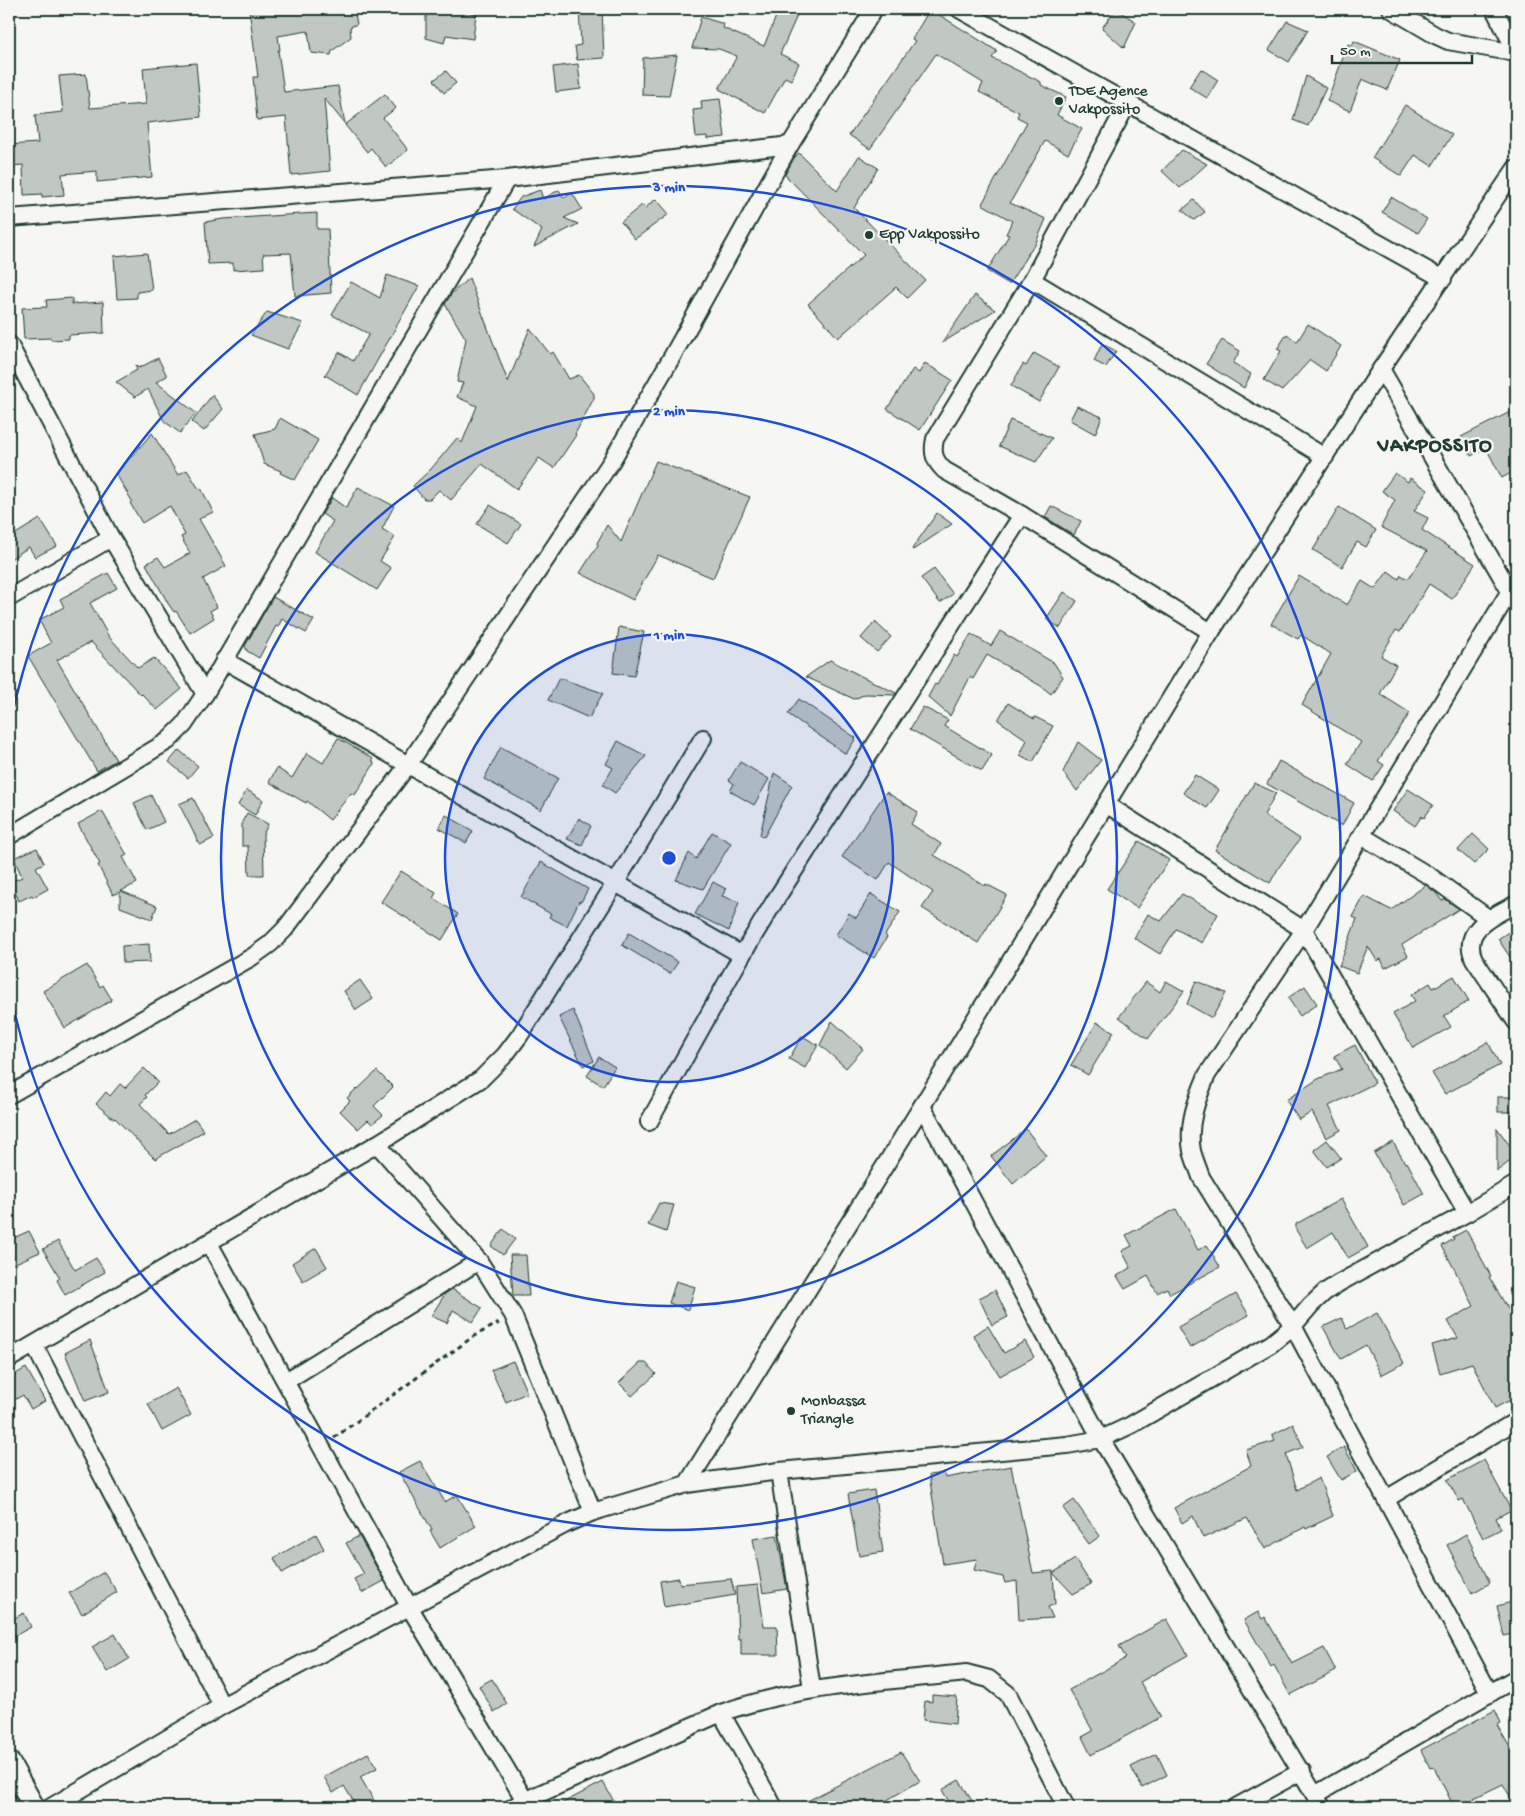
<svg xmlns="http://www.w3.org/2000/svg" width="1525" height="1816" font-family="'Gochi Hand',sans-serif">
  <style>
    .building { fill: #c1c8c3; stroke: #1f3d34 }
    .lines { fill: none; stroke-linecap: round; stroke-linejoin: round }
    .minor-casing { stroke: #1f3d34; stroke-width: 20 }
    .tertiary-casing { stroke: #1f3d34; stroke-width: 24 }
    .path { stroke: #1f3d34; stroke-width: 3; stroke-dasharray: 5 4; stroke-linecap: butt }
    .minor { stroke: #f6f6f2; stroke-width: 16 }
    .tertiary { stroke: #f6f6f2; stroke-width: 20 }
    .ring { fill: none; stroke: #1d4ed8; stroke-width: 2.5 }
    .poi-dot { fill: #1f3d34; stroke: #f6f6f2; stroke-width: 2 }
    .labels { text-anchor: middle; dominant-baseline: central; stroke-width: 4.5; stroke-linejoin: round; paint-order: stroke }
    .poi-label { font-size: 16px; fill: #1f3d34; stroke: #f6f6f2; text-anchor: start }
    .district-label { font-size: 21px; font-weight: bold; letter-spacing: 1px; fill: #1f3d34; stroke: #f6f6f2 }
    .centre { fill: #1d4ed8; stroke: #f6f6f2; stroke-width: 2.5 }
    .ring-label { font-size: 15px; text-anchor: middle; font-weight: bold; fill: #1d4ed8; stroke: #f6f6f2; stroke-width: 4.5; stroke-linejoin: round; paint-order: stroke }
  </style>
  <rect width="100%" height="100%" fill="#f6f6f2"/>
  <filter id="ink" filterUnits="userSpaceOnUse"><feTurbulence type="fractalNoise" baseFrequency=".02" numOctaves="2"/><feDisplacementMap in="SourceGraphic" scale="10" xChannelSelector="R" yChannelSelector="G"/><feConvolveMatrix kernelMatrix="1 2 1 2 8 2 1 2 1" color-interpolation-filters="sRGB"/></filter>
  <g filter="url(#ink)">
    <g class="building">
      <polygon points="249,9 354,9 357,24 350,27 351,37 332,51 331,55 311,53 308,31 278,36 280,50 278,50 284,92 338,86 345,124 324,98 330,171 291,175 286,117 257,120 253,77 258,77"/>
      <polygon points="426,9 451,9 450,10 476,14 473,39 446,35 444,43 426,38"/>
      <polygon points="579,9 602,9 604,58 577,60 575,46 581,45"/>
      <polygon points="779,9 800,9 780,54 799,63 791,80 785,77 765,113 719,89 737,56 719,49 692,48 701,17 724,24 723,28 764,46"/>
      <polygon points="930,9 997,51 992,58 1041,82 1041,85 1066,97 1057,115 1082,129 1068,154 1045,141 1010,203 1046,219 1034,247 1033,246 1009,284 987,271 1009,235 1006,234 1012,221 982,204 1027,122 1017,117 1019,112 979,92 983,83 936,54 870,149 849,135 915,41 912,39"/>
      <polygon points="1116,9 1136,22 1124,48 1102,28"/>
      <polygon points="1287,21 1308,30 1289,62 1269,50"/>
      <polygon points="1354,41 1400,60 1387,90 1362,79 1350,111 1327,101 1348,44 1352,46"/>
      <polygon points="677,55 669,96 642,95 643,58"/>
      <polygon points="196,63 201,117 147,123 152,177 97,182 97,171 62,174 64,195 42,197 42,194 24,195 23,165 9,166 9,145 38,143 35,115 63,112 59,76 86,74 90,108 146,104 143,68"/>
      <polygon points="578,64 581,89 556,92 553,67"/>
      <polygon points="1201,69 1218,80 1207,98 1189,87"/>
      <polygon points="446,71 456,83 444,93 434,80"/>
      <polygon points="1306,76 1326,88 1308,126 1293,120"/>
      <polygon points="385,94 396,108 383,118 408,150 386,167 371,148 367,152 345,125"/>
      <polygon points="720,99 725,137 707,139 707,136 696,137 693,110 702,109 701,101"/>
      <polygon points="1405,105 1452,135 1432,166 1415,155 1401,176 1372,158"/>
      <polygon points="1182,150 1207,164 1180,188 1162,171"/>
      <polygon points="799,153 837,191 859,156 878,168 854,208 925,280 907,298 896,287 838,338 808,304 864,255 785,175 794,158"/>
      <polygon points="540,190 543,199 559,190 564,198 572,193 582,209 564,218 578,224 534,247 542,230 512,209 521,197"/>
      <polygon points="1391,197 1427,219 1418,233 1382,212"/>
      <polygon points="656,199 669,214 635,239 621,222 642,205 645,208"/>
      <polygon points="1194,200 1205,212 1194,220 1182,210"/>
      <polygon points="317,213 317,229 328,229 331,293 295,296 291,253 263,254 264,268 233,270 233,263 208,264 205,222 223,219"/>
      <polygon points="147,253 152,290 137,292 137,298 117,299 114,256"/>
      <polygon points="387,275 419,286 358,395 325,375 339,352 353,361 369,334 332,315 351,282 380,298"/>
      <polygon points="469,278 508,382 530,328 550,354 553,352 569,379 579,375 594,394 594,398 575,434 576,435 554,468 539,458 517,489 482,464 451,500 439,490 430,499 424,499 413,486 431,469 457,438 462,443 477,406 457,397 463,383 457,382 466,339 445,304 452,293"/>
      <polygon points="975,295 995,310 942,343"/>
      <polygon points="72,298 72,304 103,302 104,333 69,335 69,339 51,340 51,338 24,339 22,308 47,307 46,300"/>
      <polygon points="267,312 303,323 288,349 251,335"/>
      <polygon points="1308,324 1341,346 1326,371 1310,360 1282,391 1264,380 1281,351 1277,349 1287,334 1297,342"/>
      <polygon points="1222,340 1240,351 1233,363 1251,374 1244,388 1206,364"/>
      <polygon points="1102,344 1116,351 1106,367 1094,361"/>
      <polygon points="1034,353 1059,367 1039,402 1011,386 1023,364 1026,366"/>
      <polygon points="158,358 167,376 156,382 196,413 180,433 164,421 148,389 135,397 116,382 137,370 135,365 139,368"/>
      <polygon points="925,363 952,380 920,430 887,409 913,369 919,373"/>
      <polygon points="212,395 223,409 204,431 192,422"/>
      <polygon points="1077,406 1102,417 1095,434 1070,420"/>
      <polygon points="1516,409 1516,470 1502,478 1486,448 1471,456 1461,437"/>
      <polygon points="280,418 318,440 295,480 280,473 281,471 264,464 255,434 275,429"/>
      <polygon points="1010,420 1052,438 1036,462 999,446"/>
      <polygon points="152,433 178,475 187,470 199,489 201,488 213,512 199,519 226,566 203,579 217,607 210,611 214,618 190,633 176,611 174,612 169,605 146,564 158,557 165,567 190,553 181,537 185,535 170,506 142,523 130,503 132,501 116,474"/>
      <polygon points="656,461 750,497 713,578 658,555 633,600 580,573 598,545 597,543 607,525 621,542"/>
      <polygon points="1395,473 1408,482 1410,478 1428,490 1414,511 1428,518 1422,530 1475,564 1452,599 1429,584 1400,632 1396,630 1381,656 1396,665 1380,694 1410,713 1378,761 1384,765 1373,781 1347,764 1361,742 1302,705 1331,654 1301,635 1298,639 1271,624 1299,576 1347,605 1362,581 1375,589 1388,571 1399,579 1401,575 1408,579 1427,551 1381,527 1395,500 1382,491"/>
      <polygon points="358,487 394,506 382,529 395,537 380,561 391,568 377,590 315,552 333,521 322,514 332,498 346,508"/>
      <polygon points="490,505 521,524 508,543 477,524"/>
      <polygon points="1051,506 1081,521 1074,535 1045,517"/>
      <polygon points="1339,507 1376,530 1366,547 1357,542 1342,567 1313,550"/>
      <polygon points="937,513 952,524 913,550 912,549"/>
      <polygon points="40,519 57,546 35,557 29,547 9,560 9,538"/>
      <polygon points="934,569 953,594 940,603 921,578"/>
      <polygon points="108,573 117,588 90,603 109,637 138,668 154,658 182,689 157,710 142,694 141,695 91,642 57,660 116,760 97,771 28,656 51,643 39,620 64,607 60,599"/>
      <polygon points="1064,592 1077,601 1060,628 1046,619"/>
      <polygon points="273,597 314,620 306,633 282,619 278,627 276,626 259,658 247,651 245,646"/>
      <polygon points="875,622 891,637 877,652 861,638"/>
      <polygon points="619,627 644,632 634,676 613,673"/>
      <polygon points="1000,631 1054,663 1063,677 1051,694 1041,686 987,655 973,679 970,677 950,716 928,697 935,684 937,685 954,655 957,657 971,634 991,646"/>
      <polygon points="830,660 861,676 896,693 895,695 866,694 854,699 806,677"/>
      <polygon points="559,678 603,693 589,718 548,700"/>
      <polygon points="799,699 856,738 846,754 788,714"/>
      <polygon points="1008,703 1034,719 1035,717 1053,726 1033,762 1020,755 1027,740 998,720"/>
      <polygon points="923,707 948,720 944,726 992,755 982,771 910,729"/>
      <polygon points="338,738 372,758 374,764 355,795 351,793 330,820 307,801 306,803 269,782 277,768 292,778 307,753 323,763"/>
      <polygon points="618,741 646,756 615,793 603,785 613,768 606,764"/>
      <polygon points="1078,742 1101,760 1077,791 1063,772"/>
      <polygon points="501,747 558,778 541,810 484,779"/>
      <polygon points="179,750 198,766 188,778 169,762"/>
      <polygon points="1279,761 1354,803 1342,826 1267,784"/>
      <polygon points="740,762 769,779 754,805 730,791 734,784 729,780"/>
      <polygon points="774,773 792,785 764,837 760,835"/>
      <polygon points="1195,775 1219,790 1207,808 1183,793"/>
      <polygon points="1254,783 1276,793 1264,815 1300,839 1279,867 1270,883 1215,850"/>
      <polygon points="1408,789 1433,805 1424,818 1422,816 1415,826 1393,811"/>
      <polygon points="247,790 263,800 255,815 238,805"/>
      <polygon points="886,792 918,812 911,824 941,844 934,855 985,886 986,884 1007,895 978,943 922,908 933,892 889,862 878,880 842,857"/>
      <polygon points="151,795 164,822 147,830 134,803"/>
      <polygon points="193,798 214,838 200,845 179,804"/>
      <polygon points="102,811 127,855 123,857 137,883 121,891 157,906 152,919 120,907 120,892 113,895 98,865 100,864 78,824"/>
      <polygon points="247,813 268,824 263,835 264,875 249,875 248,846 242,846 242,822"/>
      <polygon points="446,815 473,831 466,843 439,828"/>
      <polygon points="579,818 591,826 582,845 567,839"/>
      <polygon points="712,832 731,843 703,889 676,880 689,853 696,859"/>
      <polygon points="1473,834 1489,849 1474,864 1458,850"/>
      <polygon points="1139,841 1169,860 1137,908 1107,889"/>
      <polygon points="37,848 44,863 36,867 48,889 33,897 32,895 19,901 11,882 22,877 14,858"/>
      <polygon points="541,862 588,889 581,902 579,901 567,926 549,917 551,914 521,897"/>
      <polygon points="401,871 436,893 433,898 458,914 442,940 381,902"/>
      <polygon points="713,882 726,889 722,896 739,902 729,931 695,914"/>
      <polygon points="1426,885 1436,893 1442,901 1445,899 1459,909 1402,945 1408,956 1385,968 1381,959 1377,961 1368,946 1357,973 1339,966 1357,919 1353,917 1364,896 1391,910"/>
      <polygon points="871,894 900,912 885,935 887,937 874,958 836,935 849,913 856,918"/>
      <polygon points="1182,894 1218,914 1202,943 1176,929 1160,954 1134,938 1148,914 1161,921"/>
      <polygon points="1516,927 1516,966 1498,939"/>
      <polygon points="629,933 678,962 670,974 622,945"/>
      <polygon points="149,944 150,962 123,963 122,946"/>
      <polygon points="87,965 100,987 103,985 112,1000 65,1028 43,991"/>
      <polygon points="1454,976 1469,1001 1444,1016 1451,1027 1413,1048 1393,1014 1415,1001 1411,995 1430,983 1433,988"/>
      <polygon points="360,980 373,999 356,1010 344,991"/>
      <polygon points="1166,981 1184,991 1148,1039 1119,1017 1146,982 1160,992"/>
      <polygon points="1196,981 1226,993 1212,1018 1187,1004"/>
      <polygon points="1305,986 1317,1004 1300,1016 1288,998"/>
      <polygon points="573,1010 594,1061 583,1066 559,1017"/>
      <polygon points="832,1021 863,1049 846,1068 820,1045"/>
      <polygon points="1097,1022 1114,1032 1088,1075 1071,1065"/>
      <polygon points="802,1036 818,1045 805,1068 789,1059"/>
      <polygon points="1488,1042 1500,1065 1445,1094 1432,1073"/>
      <polygon points="1355,1045 1375,1083 1329,1106 1341,1130 1326,1138 1312,1112 1299,1120 1286,1100 1318,1079 1342,1069 1334,1056"/>
      <polygon points="599,1057 615,1067 603,1086 587,1076"/>
      <polygon points="144,1068 158,1082 145,1095 147,1097 140,1104 169,1134 195,1119 204,1131 155,1159 115,1118 114,1119 96,1104 106,1092 110,1096 120,1084 125,1088"/>
      <polygon points="377,1071 393,1087 374,1106 383,1115 372,1124 368,1120 358,1129 340,1111 350,1101 347,1098 357,1088 358,1089"/>
      <rect x="1498" y="1097" width="18" height="15"/>
      <polygon points="1497,1128 1516,1154 1516,1157 1497,1171"/>
      <polygon points="1026,1129 1046,1156 1013,1184 991,1156"/>
      <polygon points="1327,1140 1341,1158 1327,1167 1314,1150"/>
      <polygon points="1393,1142 1405,1163 1407,1162 1424,1194 1404,1205 1386,1172 1385,1172 1374,1153"/>
      <polygon points="1341,1199 1368,1247 1348,1258 1333,1232 1307,1248 1296,1230 1296,1224"/>
      <polygon points="659,1203 674,1205 666,1232 648,1225"/>
      <polygon points="1176,1209 1198,1250 1207,1245 1220,1267 1170,1294 1167,1288 1157,1293 1148,1276 1125,1289 1117,1276 1131,1268 1122,1251 1132,1246 1126,1235"/>
      <polygon points="503,1229 515,1239 503,1255 491,1246"/>
      <polygon points="1466,1230 1491,1276 1489,1277 1510,1312 1516,1309 1516,1397 1495,1408 1472,1363 1440,1373 1432,1345 1458,1338 1448,1321 1474,1306 1442,1246 1454,1239 1453,1237"/>
      <polygon points="29,1231 40,1252 9,1266 9,1240"/>
      <polygon points="58,1241 75,1270 96,1258 105,1272 65,1295 57,1280 60,1278 43,1249"/>
      <polygon points="316,1248 327,1267 303,1281 292,1263"/>
      <polygon points="510,1255 526,1255 529,1296 513,1296"/>
      <polygon points="676,1281 695,1287 688,1310 669,1303"/>
      <polygon points="452,1289 482,1308 473,1322 453,1310 447,1323 431,1316 445,1294"/>
      <polygon points="995,1290 1008,1317 992,1325 979,1298"/>
      <polygon points="1236,1294 1249,1315 1190,1348 1178,1327"/>
      <polygon points="1377,1313 1404,1363 1381,1375 1366,1345 1341,1359 1323,1327 1342,1318 1347,1329"/>
      <polygon points="988,1326 1004,1353 1025,1341 1034,1357 1000,1376 973,1335"/>
      <polygon points="90,1340 109,1392 85,1401 65,1353"/>
      <polygon points="513,1361 527,1393 506,1402 491,1370"/>
      <polygon points="640,1363 646,1363 656,1374 632,1396 619,1383"/>
      <polygon points="26,1368 45,1401 31,1409 23,1395 9,1403 9,1378"/>
      <polygon points="176,1388 191,1415 162,1431 148,1404"/>
      <polygon points="1293,1424 1303,1447 1286,1454 1297,1490 1319,1478 1333,1516 1306,1529 1305,1527 1265,1549 1247,1518 1203,1538 1193,1516 1182,1523 1174,1508 1251,1466 1246,1450 1275,1441 1272,1435"/>
      <polygon points="1344,1447 1357,1471 1341,1480 1327,1457"/>
      <polygon points="1484,1460 1511,1510 1496,1518 1501,1529 1483,1538 1463,1499 1459,1501 1447,1480"/>
      <polygon points="420,1461 445,1502 457,1495 476,1526 440,1548 430,1531 432,1530 399,1472"/>
      <polygon points="1011,1466 1033,1573 1053,1571 1053,1573 1075,1559 1091,1584 1073,1594 1053,1573 1055,1604 1048,1607 1053,1618 1019,1620 1017,1581 1005,1583 1003,1577 974,1570 977,1559 943,1564 929,1475 944,1473 945,1478"/>
      <polygon points="874,1490 883,1552 859,1556 848,1494"/>
      <polygon points="1074,1500 1100,1536 1089,1544 1063,1508"/>
      <polygon points="316,1534 324,1549 282,1573 274,1558"/>
      <polygon points="1466,1534 1490,1583 1472,1593 1447,1545"/>
      <polygon points="777,1535 787,1589 763,1593 753,1539"/>
      <polygon points="359,1536 384,1581 362,1593 354,1579 364,1574 346,1543"/>
      <polygon points="104,1572 117,1592 82,1614 69,1593"/>
      <polygon points="679,1578 680,1584 731,1579 735,1595 664,1607 660,1581"/>
      <polygon points="758,1585 764,1626 777,1626 778,1655 741,1655 741,1639 738,1639 736,1587"/>
      <polygon points="1516,1601 1516,1633 1504,1636 1497,1606"/>
      <polygon points="1258,1612 1262,1619 1265,1617 1292,1664 1324,1648 1336,1671 1290,1695 1274,1665 1271,1667 1244,1620"/>
      <polygon points="24,1613 31,1627 9,1639 9,1621"/>
      <polygon points="1167,1619 1188,1655 1140,1682 1161,1717 1091,1755 1082,1737 1093,1731 1069,1690 1126,1658 1119,1646"/>
      <polygon points="115,1634 129,1659 107,1672 92,1647"/>
      <polygon points="492,1679 507,1704 494,1712 479,1686"/>
      <polygon points="932,1695 957,1697 955,1724 923,1720 925,1701 932,1702"/>
      <polygon points="1495,1710 1501,1723 1497,1725 1516,1758 1516,1807 1503,1784 1474,1798 1479,1807 1454,1807 1434,1767 1430,1768 1421,1750"/>
      <polygon points="901,1752 920,1781 882,1803 873,1807 796,1807"/>
      <polygon points="368,1753 377,1768 360,1777 375,1802 366,1807 357,1807 344,1786 333,1793 324,1777"/>
      <polygon points="1157,1754 1167,1775 1142,1788 1131,1767"/>
      <polygon points="959,1780 976,1807 952,1807 942,1790"/>
      <polygon points="603,1782 617,1807 555,1807"/>
    </g>
    <g class="lines">
      <g class="minor-casing">
        <g id="minor">
          <polyline points="959,9 1443,279"/>
          <polyline points="1391,9 1435,35 1448,41 1516,53"/>
          <polyline points="1494,9 1516,51"/>
          <path d="M 1128,103 L 1032,280 L 935,439 C 932,453 934,460 944,470 L 1022,515 L 1211,632"/>
          <polyline points="9,218 507,179 790,145"/>
          <polyline points="1032,280 1325,457"/>
          <polyline points="9,344 111,538 205,694"/>
          <polyline points="1381,369 1515,600"/>
          <polyline points="9,598 111,538"/>
          <polyline points="224,660 742,955"/>
          <polyline points="1106,804 1304,930 1467,1213"/>
          <polyline points="9,836 168,741 184,725 205,694 507,179"/>
          <polyline points="1362,836 1431,877 1488,918"/>
          <path d="M 1516,904 C 1495,915 1460,929 1474,959 L 1516,1022"/>
          <polyline points="9,1095 252,957 270,944 285,929 408,765 611,462 673,355 790,145 874,9"/>
          <polyline points="922,1106 1101,1439 1322,1807"/>
          <polyline points="649,1122 742,955 776,899 1022,515"/>
          <polyline points="377,1144 479,1261 513,1315 593,1512"/>
          <polyline points="209,1243 410,1608 529,1807"/>
          <polyline points="34,1345 222,1706"/>
          <polyline points="9,1359 377,1144 481,1079 505,1055 520,1035 616,882 703,738"/>
          <polyline points="286,1381 479,1261"/>
          <polyline points="779,1471 812,1689"/>
          <polyline points="687,1484 779,1471 1067,1445 1101,1439 1131,1425 1271,1344 1293,1326 1311,1305 1325,1292 1339,1283 1467,1213 1516,1184"/>
          <polyline points="1386,1499 1516,1421"/>
          <path d="M 1490,1694 L 1293,1326 L 1201,1177 C 1198,1168 1194,1159 1192,1151 C 1187,1124 1197,1099 1207,1075 L 1304,930 L 1510,591"/>
          <polyline points="721,1713 774,1807"/>
          <polyline points="1315,1795 1516,1678"/>
          <polyline points="51,1807 222,1706 568,1523 593,1512 687,1484 922,1106 1211,632 1381,369 1516,168"/>
          <path d="M 513,1807 L 537,1795 L 721,1713 C 799,1685 884,1682 966,1673 L 989,1679 L 1008,1694 L 1066,1807"/>
          <polyline points="1236,1807 1302,1771"/>
        </g>
      </g>
      <g class="tertiary-casing">
        <polyline id="tertiary" points="9,1762 34,1807"/>
      </g>
      <polyline class="path" points="334,1438 474,1336 499,1323"/>
      <use href="#minor" class="minor"/>
      <use href="#tertiary" class="tertiary"/>
    </g>
  </g>
  <circle cx="669" cy="858" r="224" fill="#1d4ed8" fill-opacity=".12"/>
  <g class="ring">
    <circle cx="669" cy="858" r="224"/>
    <circle cx="669" cy="858" r="448"/>
    <path d="M9 730A672 672 0 1 1 9 986"/>
  </g>
  <g class="poi-dot">
    <circle cx="1059" cy="101" r="5"/>
    <circle cx="869" cy="235" r="5"/>
    <circle cx="791" cy="1411" r="5"/>
  </g>
  <g class="labels">
    <g class="poi-label">
      <text x="1069" y="92">TDE Agence<tspan x="1069" dy="18">Vakpossito</tspan></text>
      <text x="879" y="235">Epp Vakpossito</text>
      <text x="801" y="1402">Monbassa<tspan x="801" dy="18">Triangle</tspan></text>
    </g>
    <g class="district-label">
      <text x="1435" y="447">VAKPOSSITO</text>
    </g>
  </g>
  <circle cx="669" cy="858" r="8" class="centre"/>
  <g class="ring-label">
    <text x="669" y="191">3 min</text>
    <text x="669" y="415">2 min</text>
    <text x="669" y="639">1 min</text>
  </g>
  <rect width="1525" height="1816" fill="none" stroke="#f6f6f2" stroke-width="30"/>
  <rect x="15" y="15" width="1495" height="1786" fill="none" stroke="#1f3d34" stroke-width="2" filter="url(#ink)"/>
  <path d="M1332 55v8h140v-8" fill="none" stroke="#1f3d34" stroke-width="2.5"/>
  <text x="1340" y="55" font-size="15" fill="#1f3d34" stroke="#f6f6f2" stroke-width="4" paint-order="stroke">50 m</text>
</svg>
